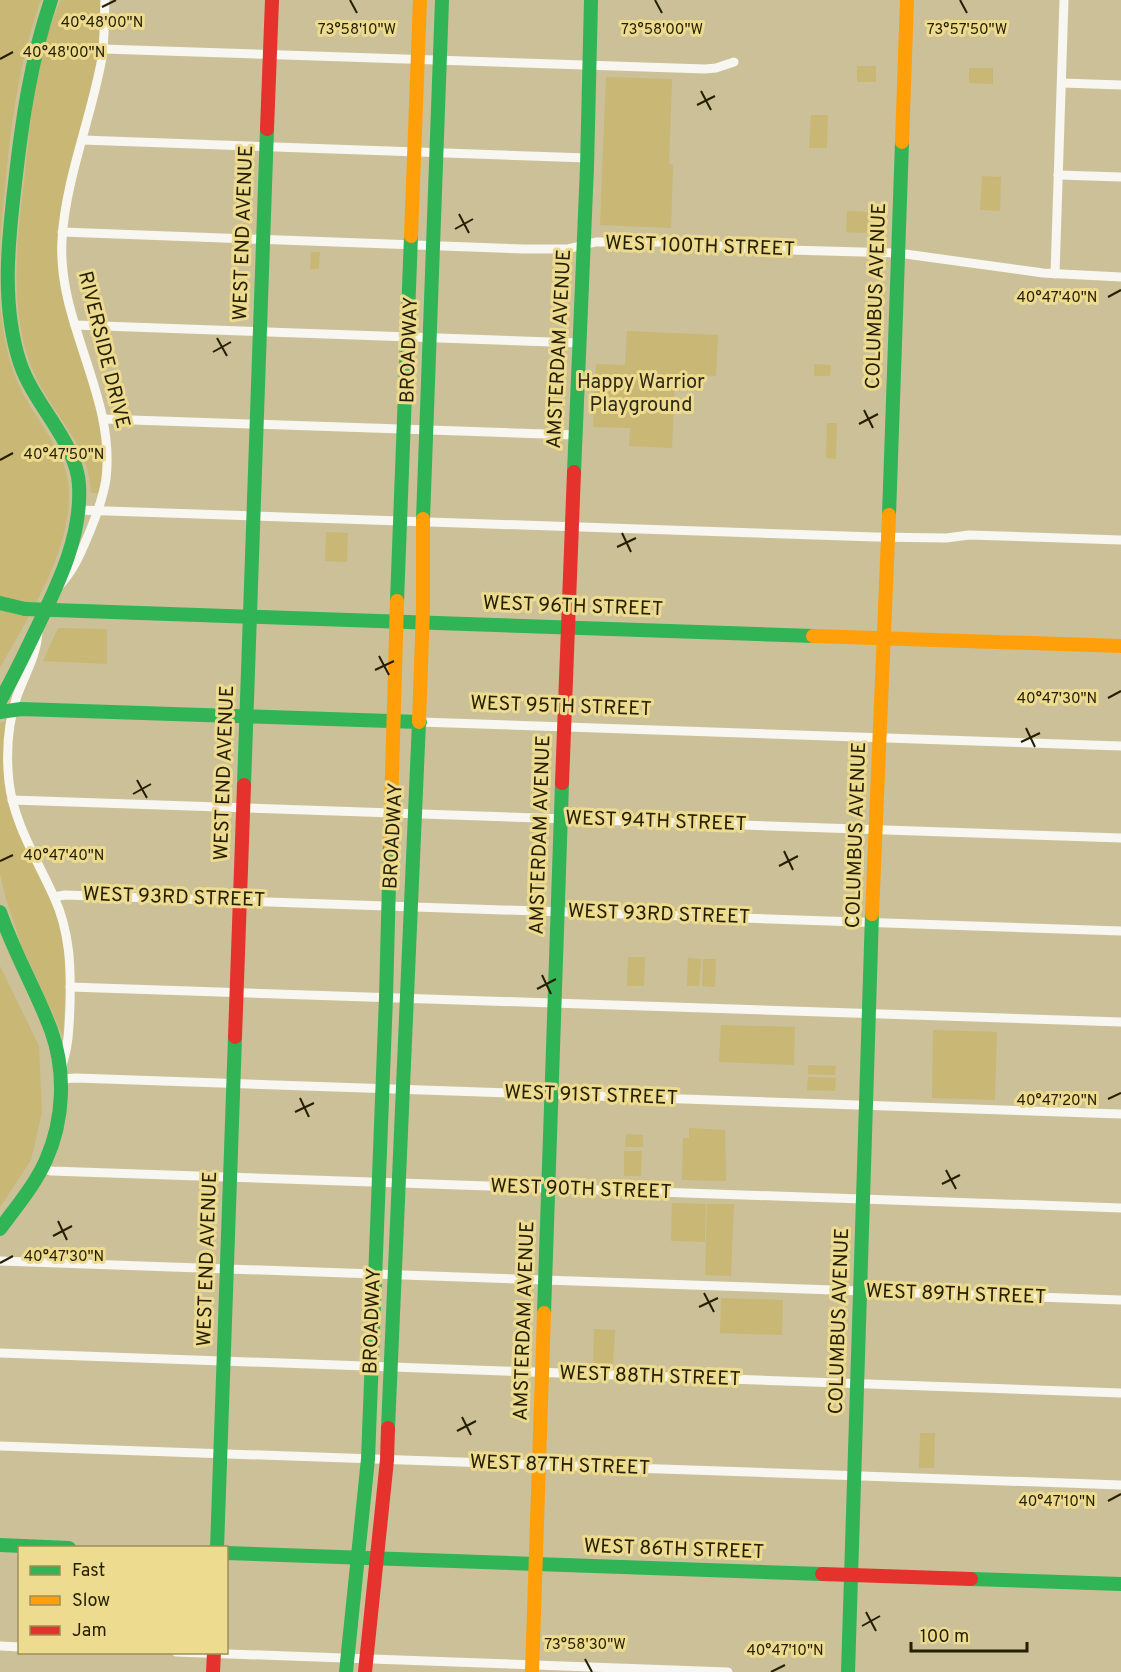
<svg xmlns="http://www.w3.org/2000/svg" width="1121" height="1672" font-family="Overpass,sans-serif">
  <style>
    .green { fill: #c8b775 }
    .lines { fill: none; stroke-linecap: round; stroke-linejoin: round }
    .street { stroke: #f7f6f0; stroke-width: 9 }
    .fast { stroke: #30b455; stroke-width: 14 }
    .slow { stroke: #ff9f0a; stroke-width: 14 }
    .jam { stroke: #e5322d; stroke-width: 14 }
    .ticks { fill: none; stroke: #251e00; stroke-width: 2 }
    .labels { text-anchor: middle; dominant-baseline: central; stroke-width: 6; stroke-linejoin: round; paint-order: stroke }
    .street-label { font-size: 20px; fill: #251e00; stroke: #eddb8f }
    .park-label { font-size: 20px; fill: #302b17; stroke: #eddb8f }
    .ticks-label { font-size: 15px; text-anchor: middle; fill: #251e00; stroke: #eddb8f; stroke-width: 6; stroke-linejoin: round; paint-order: stroke }
  </style>
  <rect width="100%" height="100%" fill="#cbc098"/>
  <g class="green">
    <path d="M 0,0 L 41,0 C 19,60 11,124 5,187 C 3,210 0,233 0,256 Z"/>
    <path d="M 61,0 L 102,0 L 101,44 L 59,221 C 57,246 57,271 62,295 C 72,339 99,389 102,433 C 104,453 103,474 99,493 L 91,493 C 90,442 46,409 30,363 C 9,305 17,242 24,182 C 31,121 34,57 61,0 Z"/>
    <rect x="857" y="66" width="19" height="16"/>
    <polygon points="969,68 993,68 993,84 969,83"/>
    <polygon points="606,77 672,79 669,164 673,165 671,228 600,225"/>
    <polygon points="811,115 828,115 827,148 809,148"/>
    <polygon points="982,176 1001,177 1000,211 980,210"/>
    <polygon points="847,211 869,212 868,233 846,232"/>
    <polygon points="311,252 320,252 319,269 310,269"/>
    <path d="M 0,305 C 3,338 10,372 27,401 C 38,419 51,437 60,456 C 92,521 30,613 0,668 Z"/>
    <polygon points="627,331 718,335 716,376 675,374 672,448 629,446 630,428 593,427 596,364 625,365"/>
    <polygon points="814,364 831,365 830,376 814,376"/>
    <polygon points="827,423 837,423 836,459 826,458"/>
    <polygon points="326,532 348,533 347,562 325,561"/>
    <polygon points="58,628 107,629 107,664 43,661"/>
    <polygon points="7,721 5,778 58,917 67,966 63,1036 21,944 6,899 0,874 0,723"/>
    <polygon points="628,957 645,957 644,986 627,986"/>
    <polygon points="688,958 701,959 699,986 687,986"/>
    <polygon points="703,959 716,959 715,987 702,986"/>
    <polygon points="0,966 39,1046 42,1112 31,1160 0,1207"/>
    <polygon points="721,1025 795,1027 794,1065 719,1062"/>
    <polygon points="933,1030 997,1032 995,1100 932,1098"/>
    <polygon points="808,1065 836,1066 835,1075 808,1074"/>
    <polygon points="808,1077 836,1078 835,1091 807,1090"/>
    <polygon points="689,1128 725,1130 726,1181 682,1180 683,1138 689,1138"/>
    <polygon points="626,1134 643,1135 643,1147 625,1147"/>
    <polygon points="624,1151 642,1151 641,1176 624,1176"/>
    <polygon points="672,1203 706,1204 705,1242 671,1241"/>
    <polygon points="707,1204 734,1204 731,1276 705,1275"/>
    <polygon points="721,1298 783,1300 782,1335 720,1333"/>
    <polygon points="594,1329 615,1330 613,1365 593,1364"/>
    <polygon points="920,1433 935,1433 934,1468 919,1468"/>
  </g>
  <g class="lines">
    <g class="street">
      <polyline points="103,49 705,69 716,68 734,62"/>
      <polyline points="1062,83 1121,85"/>
      <polyline points="82,140 587,158"/>
      <polyline points="1058,175 1121,177"/>
      <polyline points="62,232 524,249 567,249 596,242 675,242 752,249 898,253 1043,273 1121,277"/>
      <polyline points="1055,274 1064,0"/>
      <polyline points="75,325 580,343"/>
      <polyline points="103,419 575,435"/>
      <polyline points="78,510 875,537 946,538 969,535 1121,540"/>
      <path d="M 59,586 C 75,569 81,552 90,531 C 97,514 103,498 106,479 C 116,396 57,323 62,240 C 65,182 90,121 101,63 C 105,43 104,21 105,0"/>
      <path d="M 38,631 C 37,655 25,674 17,696 C 8,723 6,754 9,782 C 14,824 37,859 54,897 C 70,932 71,967 70,1005 C 69,1027 69,1046 61,1068"/>
      <polyline points="420,722 1121,746"/>
      <polyline points="12,800 1121,838"/>
      <polyline points="54,897 65,895 1121,931"/>
      <polyline points="70,987 1121,1022"/>
      <polyline points="61,1079 76,1078 1121,1114"/>
      <polyline points="42,1168 51,1171 1121,1208"/>
      <polyline points="0,1261 1121,1300"/>
      <polyline points="0,1353 1121,1393"/>
      <polyline points="0,1446 1121,1485"/>
      <polyline points="0,1646 20,1647"/>
      <polyline points="176,1652 728,1672"/>
    </g>
    <g class="fast">
      <polyline points="574,472 587,167 591,0"/>
      <polyline points="889,515 902,142"/>
      <polyline points="423,519 442,0"/>
      <polyline points="397,601 411,236"/>
      <polyline points="0,603 25,609"/>
      <polyline points="25,609 813,636"/>
      <path d="M 0,701 C 13,678 24,655 35,632 C 57,586 82,538 79,485 C 77,443 34,405 20,363 C 1,305 8,242 15,183 C 22,121 31,59 51,0"/>
      <polyline points="0,712 21,709 420,722"/>
      <polyline points="244,785 267,129"/>
      <path d="M 0,912 C 14,953 36,990 51,1030 C 66,1071 64,1120 46,1160 C 35,1185 16,1207 0,1229"/>
      <polyline points="544,1313 562,783"/>
      <polyline points="388,1428 419,722"/>
      <polyline points="0,1545 69,1548"/>
      <polyline points="217,1548 235,1037"/>
      <polyline points="226,1553 822,1574"/>
      <polyline points="971,1579 1121,1584"/>
      <polyline points="346,1672 368,1459 386,997 390,844"/>
      <polyline points="848,1672 872,914"/>
    </g>
    <g class="slow">
      <polyline points="902,142 907,0"/>
      <polyline points="411,236 420,0"/>
      <polyline points="813,636 1121,646"/>
      <polyline points="419,722 423,609 423,519"/>
      <polyline points="390,844 397,601"/>
      <polyline points="872,914 889,515"/>
      <polyline points="532,1672 544,1313"/>
    </g>
    <g class="jam">
      <polyline points="267,129 272,0"/>
      <polyline points="562,783 574,472"/>
      <polyline points="235,1037 244,785"/>
      <polyline points="822,1574 971,1579"/>
      <polyline points="213,1672 214,1652"/>
      <polyline points="365,1672 387,1460 388,1428"/>
    </g>
  </g>
  <path class="ticks" d="M 350,0 L 357,13M 655,0 L 662,13M 960,0 L 967,13M 102,7 L 116,0M 0,59 L 13,52M 701,91 L 711,110M 697,105 L 715,96M 459,214 L 469,233M 455,229 L 473,219M 1108,297 L 1121,290M 217,338 L 227,356M 213,352 L 231,342M 864,410 L 873,428M 859,424 L 878,414M 0,460 L 13,453M 622,533 L 631,552M 617,547 L 636,538M 379,656 L 389,675M 375,670 L 394,661M 1108,698 L 1121,691M 1026,728 L 1035,747M 1021,742 L 1040,733M 137,780 L 147,798M 133,794 L 151,784M 784,851 L 793,870M 0,861 L 13,855M 779,866 L 798,856M 542,975 L 551,994M 537,989 L 556,979M 300,1098 L 309,1117M 1108,1099 L 1121,1093M 295,1112 L 314,1103M 946,1170 L 956,1189M 942,1184 L 960,1175M 58,1221 L 67,1240M 53,1236 L 72,1226M 0,1263 L 13,1256M 704,1293 L 714,1312M 699,1307 L 718,1298M 462,1417 L 471,1435M 457,1431 L 476,1421M 1108,1501 L 1121,1494M 866,1612 L 876,1631M 862,1626 L 880,1616M 585,1659 L 592,1672M 771,1672 L 785,1665"/>
  <g class="labels">
    <g class="street-label">
      <text transform="translate(244 233) rotate(-88)">WEST END AVENUE</text>
      <text transform="translate(700 247) rotate(2)">WEST 100TH STREET</text>
      <text transform="translate(877 296) rotate(-88)">COLUMBUS AVENUE</text>
      <text transform="translate(560 349) rotate(-87)">AMSTERDAM AVENUE</text>
      <text transform="translate(103 350) rotate(76)">RIVERSIDE DRIVE</text>
      <text transform="translate(410 350) rotate(-88)">BROADWAY</text>
      <text transform="translate(573 607) rotate(2)">WEST 96TH STREET</text>
      <text transform="translate(561 707) rotate(2)">WEST 95TH STREET</text>
      <text transform="translate(225 773) rotate(-88)">WEST END AVENUE</text>
      <text transform="translate(656 822) rotate(2)">WEST 94TH STREET</text>
      <text transform="translate(541 835) rotate(-88)">AMSTERDAM AVENUE</text>
      <text transform="translate(857 835) rotate(-88)">COLUMBUS AVENUE</text>
      <text transform="translate(394 836) rotate(-87)">BROADWAY</text>
      <text transform="translate(174 898) rotate(2)">WEST 93RD STREET</text>
      <text transform="translate(659 915) rotate(2)">WEST 93RD STREET</text>
      <text transform="translate(591 1096) rotate(2)">WEST 91ST STREET</text>
      <text transform="translate(581 1190) rotate(2)">WEST 90TH STREET</text>
      <text transform="translate(208 1259) rotate(-88)">WEST END AVENUE</text>
      <text transform="translate(956 1295) rotate(2)">WEST 89TH STREET</text>
      <text transform="translate(373 1321) rotate(-88)">BROADWAY</text>
      <text transform="translate(525 1321) rotate(-88)">AMSTERDAM AVENUE</text>
      <text transform="translate(840 1321) rotate(-88)">COLUMBUS AVENUE</text>
      <text transform="translate(650 1377) rotate(2)">WEST 88TH STREET</text>
      <text transform="translate(560 1466) rotate(2)">WEST 87TH STREET</text>
      <text transform="translate(674 1550) rotate(2)">WEST 86TH STREET</text>
    </g>
    <g class="park-label">
      <text x="641" y="383">Happy Warrior<tspan x="641" dy="23">Playground</tspan></text>
    </g>
  </g>
  <g class="ticks-label">
    <text x="102" y="27">40°48'00"N</text>
    <text x="357" y="34">73°58'10"W</text>
    <text x="662" y="34">73°58'00"W</text>
    <text x="967" y="34">73°57'50"W</text>
    <text x="64" y="57">40°48'00"N</text>
    <text x="1057" y="302">40°47'40"N</text>
    <text x="64" y="459">40°47'50"N</text>
    <text x="1057" y="703">40°47'30"N</text>
    <text x="64" y="860">40°47'40"N</text>
    <text x="1057" y="1105">40°47'20"N</text>
    <text x="64" y="1261">40°47'30"N</text>
    <text x="1057" y="1506">40°47'10"N</text>
    <text x="585" y="1649">73°58'30"W</text>
    <text x="785" y="1655">40°47'10"N</text>
  </g>
  <rect x="18" y="1546" width="210" height="108" fill="#eddb8f" stroke="#9d8f56" stroke-width="1.5"/>
  <rect x="30" y="1566" width="30" height="9" fill="#30b455" stroke="#9d8f56" stroke-width="1.5"/>
  <text x="72" y="1576" font-size="18" fill="#251e00">Fast</text>
  <rect x="30" y="1596" width="30" height="9" fill="#ff9f0a" stroke="#9d8f56" stroke-width="1.5"/>
  <text x="72" y="1606" font-size="18" fill="#251e00">Slow</text>
  <rect x="30" y="1626" width="30" height="9" fill="#e5322d" stroke="#9d8f56" stroke-width="1.5"/>
  <text x="72" y="1636" font-size="18" fill="#251e00">Jam</text>
  <path d="M911 1642v9h116v-9" fill="none" stroke="#251e00" stroke-width="3"/>
  <text x="920" y="1642" font-size="18" fill="#251e00" stroke="#eddb8f" stroke-width="4.5" paint-order="stroke">100 m</text>
</svg>
